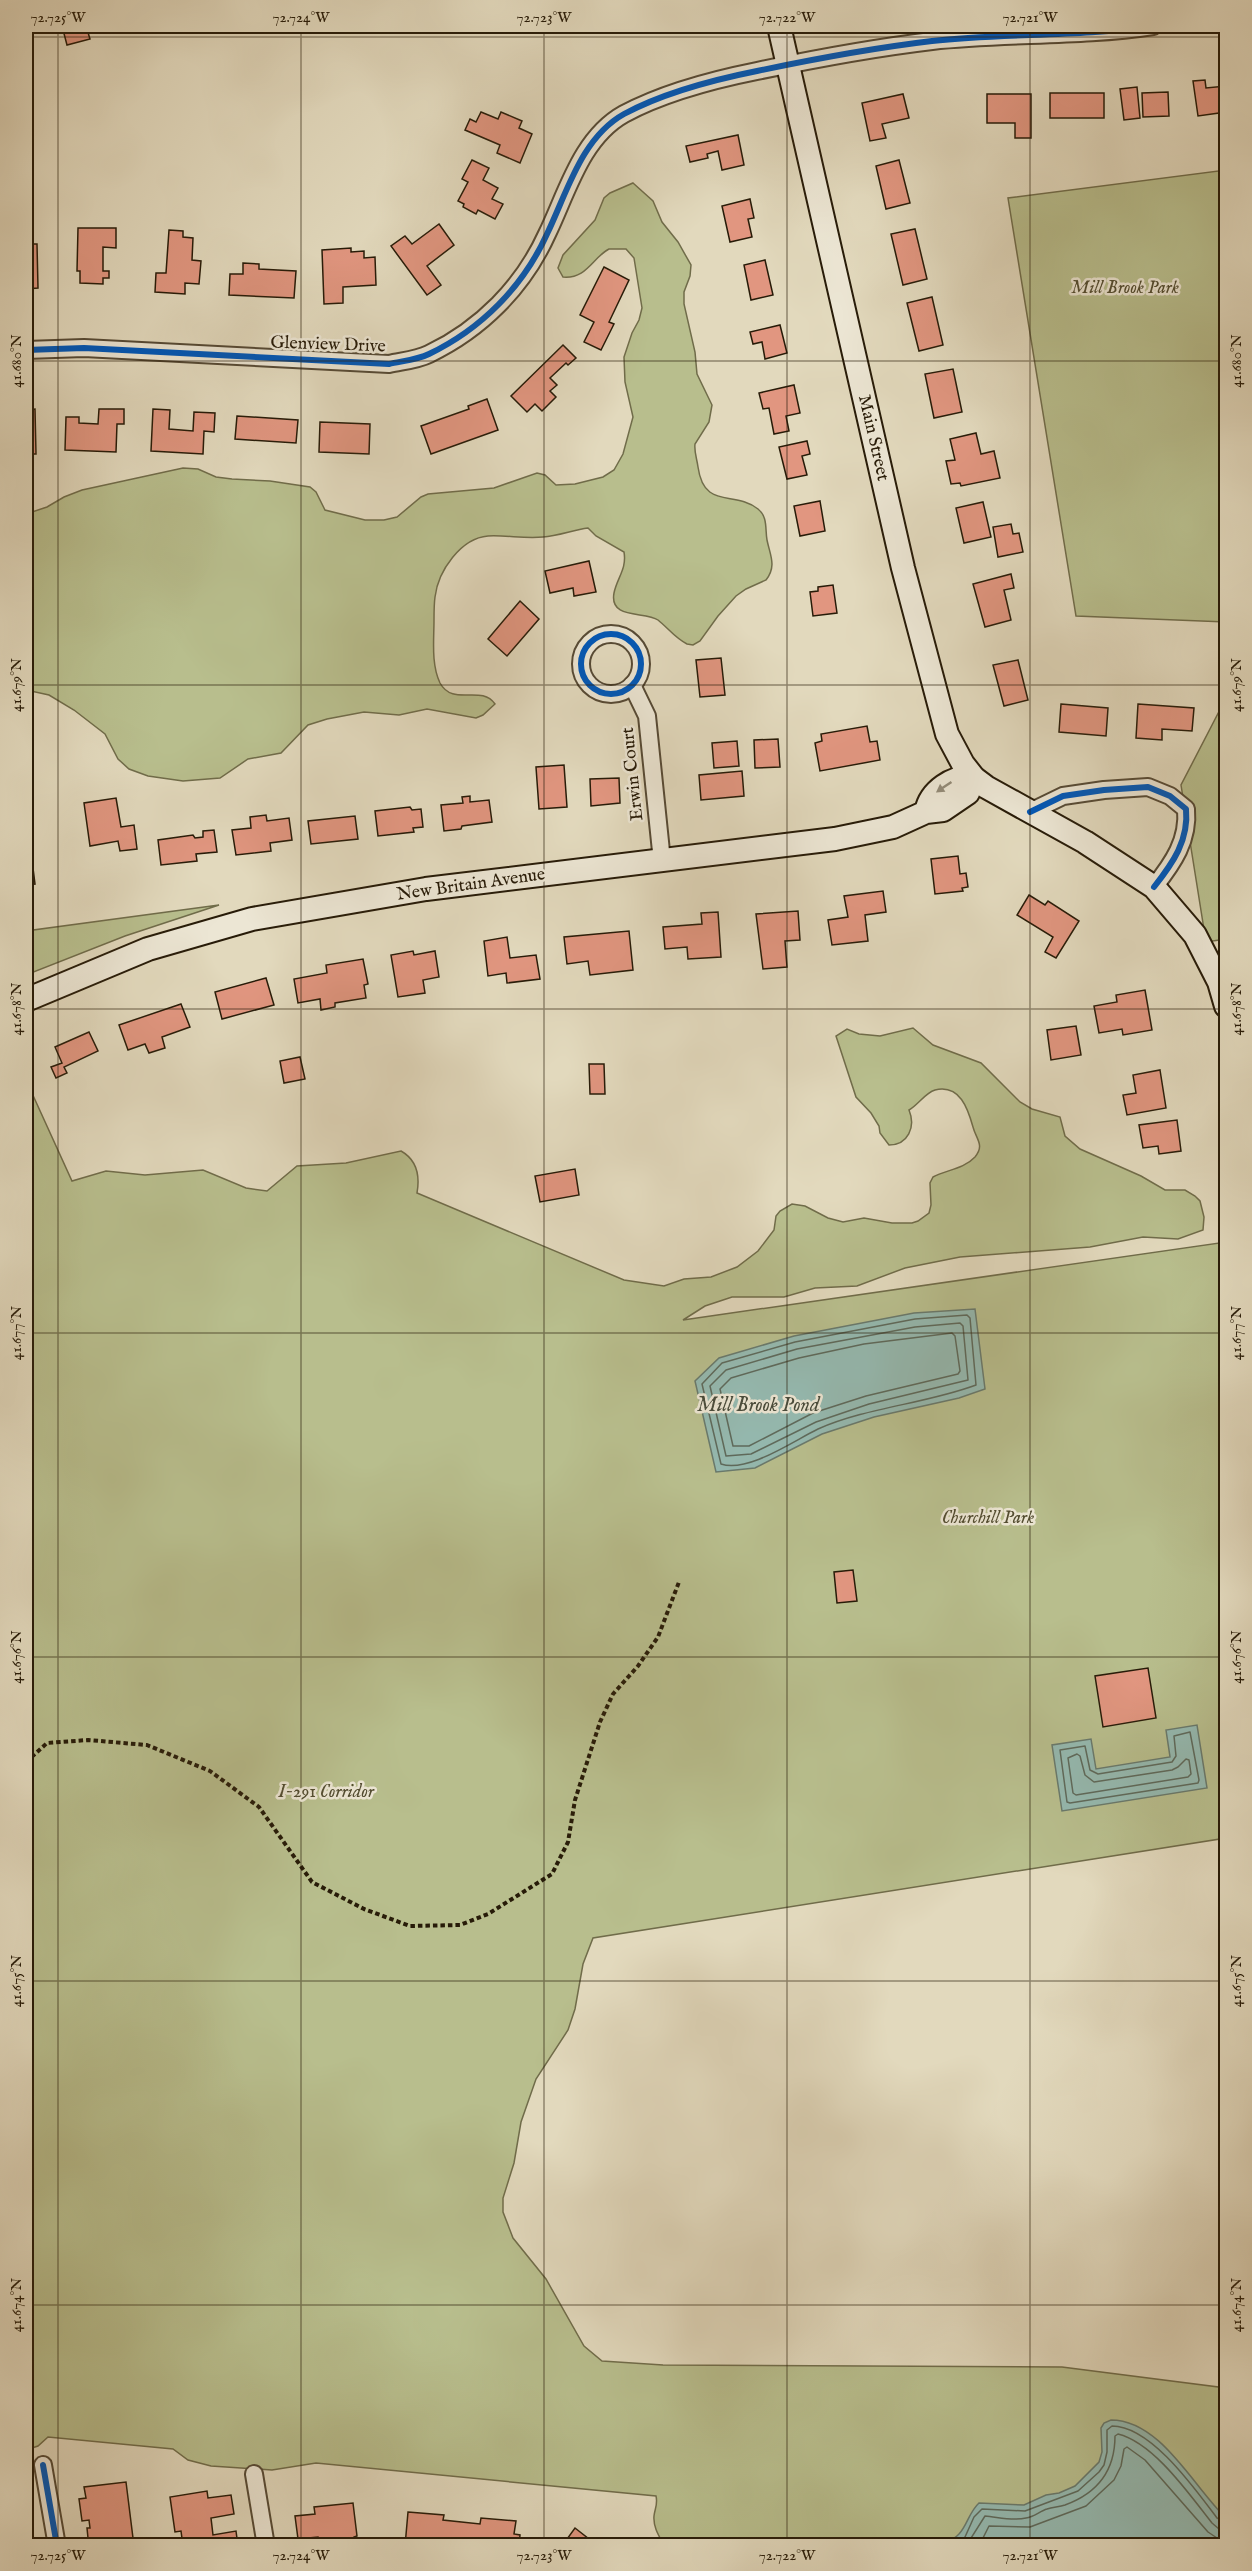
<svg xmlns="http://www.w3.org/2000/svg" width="1252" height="2571" font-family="'IM FELL English',serif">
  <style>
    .green { fill: #b8be8d; stroke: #706c4a; stroke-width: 1.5 }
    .water { fill: #95bab1; stroke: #697a6d; stroke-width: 1.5 }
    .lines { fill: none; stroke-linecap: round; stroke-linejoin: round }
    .shore { stroke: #5e6a5c; stroke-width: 1.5 }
    .building { fill: #e19680; stroke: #271b08; stroke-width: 1.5 }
    .street-casing { stroke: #564a35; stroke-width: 20 }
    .secondary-casing { stroke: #271b08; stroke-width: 26 }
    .path { stroke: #271b08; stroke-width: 4; stroke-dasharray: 4.5 3; stroke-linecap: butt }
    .street { stroke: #ece6d4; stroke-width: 16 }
    .secondary { stroke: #ece6d4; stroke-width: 22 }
    .cycleway-casing { stroke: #ece6d4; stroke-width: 10 }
    .cycleway { stroke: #0057b8; stroke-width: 6 }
    .oneway { fill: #938b78 }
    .ticks { fill: none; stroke: #271b08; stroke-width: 1.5; stroke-opacity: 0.45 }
    .labels { text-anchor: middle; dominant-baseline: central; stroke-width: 5; stroke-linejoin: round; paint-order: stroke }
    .park-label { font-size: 18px; font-style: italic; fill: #524c30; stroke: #ece6d4 }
    .street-label { font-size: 18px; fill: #271b08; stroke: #ece6d4 }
    .water-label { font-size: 20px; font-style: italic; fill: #484b3b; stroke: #ece6d4 }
    .neatline { fill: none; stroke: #271b08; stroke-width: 2 }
    .ticks-label { font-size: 15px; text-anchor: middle; fill: #271b08 }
  </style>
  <rect width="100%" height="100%" fill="#e2d9bd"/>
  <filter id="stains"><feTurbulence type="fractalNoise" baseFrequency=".00333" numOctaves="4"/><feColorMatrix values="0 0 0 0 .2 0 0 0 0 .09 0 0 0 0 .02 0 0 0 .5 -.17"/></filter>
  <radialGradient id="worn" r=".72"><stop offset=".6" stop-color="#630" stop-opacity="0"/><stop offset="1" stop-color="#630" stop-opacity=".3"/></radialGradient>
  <g class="green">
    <polygon points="1226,170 1226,622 1076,616 1008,198"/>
    <path d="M 633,183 L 653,201 L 662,222 L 678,242 L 691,265 L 690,276 L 684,292 L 684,304 L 695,352 L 697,374 L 712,405 L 709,422 L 695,444 C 694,452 697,459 698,467 C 704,510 734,490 758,509 C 768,517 765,529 767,540 C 770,555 777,566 766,580 L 746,589 L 736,596 L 718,616 L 700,641 L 693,645 L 687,644 C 675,638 668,628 658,620 C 645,611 609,620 614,593 C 617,578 627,569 624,552 L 596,536 L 588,528 C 573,530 558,536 543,537 C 525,539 507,535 488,536 C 461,538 438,571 435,597 C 434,604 434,612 434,620 C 434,640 431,664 440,683 C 453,707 481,684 495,704 L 483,715 L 476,718 L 427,709 L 399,715 L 364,712 L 327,719 L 308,725 L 281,753 L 248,759 L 220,778 L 183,781 L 148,776 L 129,769 L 118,759 L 105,734 L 74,710 L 49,695 L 26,690 L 26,514 L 47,507 L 64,497 L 82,490 L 183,468 L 198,469 L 216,477 L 232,479 L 270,481 L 310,487 L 316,492 L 325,510 L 365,520 L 384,520 L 397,517 L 421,497 L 428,494 L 494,488 L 537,473 L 545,475 L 556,485 L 575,484 L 603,477 L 614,470 L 623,454 L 633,417 L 625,382 L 624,357 L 632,333 L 639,320 L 642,308 L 634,258 L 626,249 L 609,249 C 592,258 587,279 563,277 L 558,268 L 563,255 L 595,220 L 604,198 L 610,193 Z"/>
    <polygon points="1226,698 1226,939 1206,942 1181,785"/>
    <polygon points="219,905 125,936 26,975 26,931"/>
    <path d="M 913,1028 L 933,1045 L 981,1063 L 1020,1102 L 1032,1109 L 1060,1117 L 1065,1136 L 1080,1149 L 1141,1176 L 1165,1190 L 1185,1190 L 1195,1196 L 1200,1201 L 1204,1217 L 1203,1230 L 1178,1239 L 1143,1237 L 1090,1247 L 960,1257 L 905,1268 L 857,1286 L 815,1288 L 784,1297 L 732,1297 L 705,1306 L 683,1320 L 1226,1242 L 1226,1838 L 593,1938 L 583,1964 L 575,2009 L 568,2030 L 536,2079 L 521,2122 L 514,2163 L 503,2198 L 503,2212 L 513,2238 L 546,2279 L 584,2346 L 602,2361 L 663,2365 L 1062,2367 L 1226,2388 L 1226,2545 L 664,2545 C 659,2536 653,2527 654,2516 C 655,2508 658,2504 656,2496 L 316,2463 L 272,2470 L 211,2466 L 188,2460 L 173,2449 L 48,2437 L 38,2446 L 26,2450 L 26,1080 L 72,1181 L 106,1171 L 145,1175 L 203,1170 L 246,1188 L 267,1191 L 297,1166 L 346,1163 L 401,1151 C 417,1160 420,1176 417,1193 L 624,1280 L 664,1286 L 684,1279 L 711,1277 L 737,1267 L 758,1251 L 774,1230 L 776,1216 L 780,1211 L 792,1204 L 805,1206 L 828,1218 L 843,1222 L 864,1218 L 892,1223 L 912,1223 L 918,1221 L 929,1213 L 931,1205 L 930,1183 L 933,1177 C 946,1170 964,1169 975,1157 C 985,1145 976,1139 973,1127 C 968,1109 960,1084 935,1090 C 925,1093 918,1105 909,1110 C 916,1127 908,1145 889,1145 L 880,1133 L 879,1126 L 871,1113 L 856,1097 L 836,1036 L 847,1029 L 859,1034 L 880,1036 Z"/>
  </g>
  <g class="water">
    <polygon points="975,1309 985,1389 959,1398 874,1417 822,1434 755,1468 716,1472 695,1381 719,1358 794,1336 914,1313"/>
    <polygon points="1197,1725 1207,1788 1062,1811 1052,1745 1091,1739 1096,1769 1170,1757 1166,1730"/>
    <path d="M 1111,2420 C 1161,2420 1194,2488 1226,2518 L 1226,2545 L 948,2545 C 951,2539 954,2539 959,2534 C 967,2526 969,2512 979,2503 L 1024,2505 L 1046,2495 L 1059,2493 L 1075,2486 L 1099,2462 L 1102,2452 L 1101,2428 L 1104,2423 Z"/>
  </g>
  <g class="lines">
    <g class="shore">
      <path d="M 967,1315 L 970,1318 L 976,1385 C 925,1404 868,1407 818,1429 C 793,1441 748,1473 721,1464 L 702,1384 L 722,1363 L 795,1342 L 915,1319 Z"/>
      <polygon points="960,1323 963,1326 968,1380 869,1404 816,1422 751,1454 726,1456 710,1386 726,1370 797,1349 915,1327"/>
      <polygon points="952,1333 955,1336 960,1371 958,1374 866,1396 813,1413 749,1446 733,1446 720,1389 731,1378 799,1358 864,1344"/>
      <polygon points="1190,1732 1199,1780 1198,1783 1070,1803 1067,1802 1060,1750 1085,1746 1090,1770 1098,1774 1172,1762 1176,1756 1174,1736"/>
      <polygon points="1077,1754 1080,1756 1085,1775 1094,1782 1172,1770 1178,1767 1186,1759 1189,1760 1191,1774 1188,1777 1076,1795 1073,1793 1068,1758"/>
      <path d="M 955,2546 L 965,2537 L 974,2517 L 982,2509 L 1025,2511 L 1078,2491 L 1099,2472 L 1104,2465 L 1107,2452 L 1107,2430 L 1112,2426 C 1151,2426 1195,2489 1217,2518 L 1226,2522"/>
      <path d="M 966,2546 L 985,2516 C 998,2517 1012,2521 1026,2518 C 1034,2517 1040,2511 1047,2509 C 1053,2507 1059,2507 1065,2505 C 1098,2493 1115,2471 1115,2436 L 1118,2434 C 1154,2443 1189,2494 1212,2523 L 1219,2529 L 1226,2530"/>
      <polyline points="979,2546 989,2526 1030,2527 1086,2506 1114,2480 1121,2466 1124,2449 1127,2447 1145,2460 1208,2532 1217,2538 1226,2539"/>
    </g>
  </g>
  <g class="building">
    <polygon points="62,26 86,26 90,39 67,45"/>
    <polygon points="1205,80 1206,88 1226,86 1226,112 1198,116 1193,81"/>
    <polygon points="1137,87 1140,118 1124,120 1120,89"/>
    <polygon points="1168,92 1169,116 1143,117 1142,93"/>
    <rect x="1050" y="93" width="54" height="25"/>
    <polygon points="903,94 909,118 882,124 886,138 870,141 862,103"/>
    <polygon points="987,94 1031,94 1031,138 1015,138 1015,123 987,123"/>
    <polygon points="481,112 498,119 501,112 522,121 519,128 532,134 520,163 497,153 500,145 465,130 470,119 476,122"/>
    <polygon points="738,135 744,165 722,170 718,151 707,154 708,158 690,162 686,146"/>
    <polygon points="472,160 489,168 483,180 498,188 492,199 503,204 495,219 478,210 476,214 463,207 464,204 458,201 468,182 462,179"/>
    <polygon points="899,160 910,203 886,209 876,166"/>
    <polygon points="750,199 754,218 748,219 752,237 730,242 722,206"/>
    <polygon points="439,224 454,245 427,266 441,285 427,295 391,246 405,236 412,244"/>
    <polygon points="78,228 116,228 116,248 103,247 103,271 109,271 109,278 103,278 103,284 80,283 80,271 77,271"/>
    <polygon points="915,229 927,279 903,285 891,234"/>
    <polygon points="169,230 183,231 183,237 193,238 192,260 201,261 199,284 185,283 185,294 155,292 156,273 166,273"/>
    <polygon points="26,244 37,244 38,288 26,289"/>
    <polygon points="351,248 351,252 364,251 364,258 375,257 376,285 343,287 343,303 324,304 322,250"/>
    <polygon points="765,260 773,295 751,300 744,265"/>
    <polygon points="243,263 259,264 259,269 296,271 294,298 229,295 230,274 243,274"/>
    <polygon points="604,267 629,280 609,322 614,324 601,350 584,342 594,322 580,315"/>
    <polygon points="932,297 943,345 919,351 907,303"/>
    <polygon points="780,325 787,353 765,359 762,342 753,344 750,332"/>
    <polygon points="563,345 576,358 568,365 566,363 550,378 557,385 550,391 556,397 542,411 535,404 527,412 511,396"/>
    <polygon points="953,369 962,412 934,418 925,374"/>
    <polygon points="794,385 800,413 786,416 789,431 774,434 769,408 763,409 759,393"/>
    <polygon points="487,399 498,430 431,454 421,426 469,409 468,406"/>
    <polygon points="35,409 36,454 26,454 26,410"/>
    <polygon points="99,409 124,409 124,424 117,424 116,452 65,450 66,417 79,417 79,423 98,424"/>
    <polygon points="153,409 170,410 169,429 193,431 194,412 215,413 214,432 204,431 203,454 151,451"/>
    <polygon points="237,416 298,420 296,443 235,439"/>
    <polygon points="320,422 370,424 369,454 319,452"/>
    <polygon points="976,433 981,454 994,451 1000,478 961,486 960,483 951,484 946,461 955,460 950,439"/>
    <polygon points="807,441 810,454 802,456 807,475 787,479 779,447"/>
    <polygon points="820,501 825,531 800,536 794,506"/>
    <polygon points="983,502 991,537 964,543 956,508"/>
    <polygon points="1011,524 1013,534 1019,533 1023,552 998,557 993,527"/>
    <polygon points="589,561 596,592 574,596 573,588 550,593 545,571"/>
    <polygon points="1011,574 1014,588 1004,590 1011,620 985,627 973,584"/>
    <polygon points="833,585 837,613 813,616 810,592 818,591 818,587"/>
    <polygon points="520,601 539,619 507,656 488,639"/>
    <polygon points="721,658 725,695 700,697 696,660"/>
    <polygon points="1018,660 1028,700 1004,706 993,665"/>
    <polygon points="1061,704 1108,708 1106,736 1059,732"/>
    <polygon points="1138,704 1194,708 1192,731 1162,729 1162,740 1136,738"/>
    <polygon points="867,726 870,742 877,741 880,760 820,771 815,743 822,741 821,734"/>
    <polygon points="778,739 780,767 755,768 754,740"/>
    <polygon points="737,741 739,766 714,768 712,743"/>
    <polygon points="564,765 567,807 539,809 536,767"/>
    <polygon points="742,771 744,796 701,800 699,775"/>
    <polygon points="619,778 620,803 591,806 590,779"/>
    <polygon points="470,796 470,802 489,800 492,822 462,826 461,829 444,831 441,805 463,803 462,797"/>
    <polygon points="116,798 121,827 134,825 137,849 120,851 118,841 90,846 84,803"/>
    <polygon points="410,807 412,810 421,809 423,827 413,828 414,832 378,836 375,811"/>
    <polygon points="266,815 267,821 289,818 292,840 270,843 271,851 236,855 232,830 251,828 250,817"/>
    <polygon points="355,816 358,839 311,844 308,821"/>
    <polygon points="214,830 217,852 196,854 197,861 161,865 158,840 193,835 195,838 203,837 203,831"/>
    <polygon points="958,856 960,874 966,873 968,887 962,888 963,891 935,894 931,859"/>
    <polygon points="32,860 35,884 26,885 26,861"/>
    <polygon points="883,891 886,912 865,915 868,941 832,945 828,920 848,917 844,896"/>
    <polygon points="1029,895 1045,905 1048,901 1079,921 1056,958 1045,952 1053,937 1017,915"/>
    <polygon points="798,911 800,940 785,941 787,967 763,969 756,914"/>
    <polygon points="718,912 721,957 688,959 687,947 665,949 663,927 702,924 701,913"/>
    <polygon points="629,931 633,970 590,975 588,961 567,964 564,937"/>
    <polygon points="507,937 510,958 536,955 540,979 507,983 506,973 488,976 484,941"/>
    <polygon points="413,951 414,955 435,951 439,977 423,980 425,993 398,997 391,955"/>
    <polygon points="363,959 368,984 364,985 366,998 335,1003 335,1007 321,1010 320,999 298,1003 294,979 327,973 326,965"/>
    <polygon points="266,978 274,1005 222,1019 215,992"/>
    <polygon points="1145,990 1152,1030 1123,1035 1122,1029 1099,1033 1094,1006 1117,1002 1116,995"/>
    <polygon points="181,1004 190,1027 162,1037 165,1048 149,1053 145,1044 128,1050 119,1025"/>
    <polygon points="1076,1026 1081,1055 1051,1060 1047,1030"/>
    <polygon points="89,1032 98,1051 64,1067 67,1073 56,1078 51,1067 62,1063 55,1047"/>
    <polygon points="300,1057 305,1079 284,1083 280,1061"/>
    <polygon points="589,1064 604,1064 605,1094 590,1094"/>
    <polygon points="1160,1070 1166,1108 1127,1115 1123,1095 1136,1093 1133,1075"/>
    <polygon points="1177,1120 1181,1151 1159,1154 1158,1146 1143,1148 1139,1125"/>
    <polygon points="575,1169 579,1195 540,1202 535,1176"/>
    <polygon points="853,1570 857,1601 837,1603 834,1572"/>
    <polygon points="1148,1668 1156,1718 1103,1727 1095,1676"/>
    <polygon points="126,2482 134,2546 82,2546 81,2539 88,2538 87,2528 90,2528 89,2520 82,2521 79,2499 86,2498 84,2487"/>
    <polygon points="207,2491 208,2498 231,2495 234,2514 211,2518 213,2535 236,2531 238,2546 183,2546 181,2531 175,2532 170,2497"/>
    <polygon points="353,2503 357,2536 354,2537 355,2546 319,2546 318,2537 298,2539 295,2516 315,2514 314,2507"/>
    <polygon points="408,2512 444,2515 443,2520 480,2524 481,2518 516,2521 514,2534 520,2535 519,2546 405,2546"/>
    <polygon points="575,2528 598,2546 562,2546"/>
  </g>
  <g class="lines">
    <g class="street-casing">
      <g id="street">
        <path d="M 26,350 L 84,348 L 389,364 C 402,361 417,360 429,354 C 481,329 523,287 547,234 C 567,193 581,138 624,114 C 665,92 712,80 757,71 C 814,59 873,48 932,41 C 1005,33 1080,37 1153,26"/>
        <circle cx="611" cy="664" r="30"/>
        <polyline points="632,685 647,716 662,861"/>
        <path d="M 1030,812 L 1063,796 L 1104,790 L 1148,787 L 1170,796 L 1186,809 C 1189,840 1173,863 1154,887"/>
        <polyline points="43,2465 57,2546"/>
        <polyline points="254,2474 266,2546"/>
      </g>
    </g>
    <g class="secondary-casing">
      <g id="secondary">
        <polyline points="779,26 903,568 947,734 963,764 974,778 986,787 1085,842 1154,887 1195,935 1219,982 1226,1006"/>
        <path d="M 26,1000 L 148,949 L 252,919 L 426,889 L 835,839 L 893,827 L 926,812 L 943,810 L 968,793 L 974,778 C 953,775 930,791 926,812"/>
      </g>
    </g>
    <polyline class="path" points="26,1762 47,1743 88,1740 147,1745 210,1771 259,1807 312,1882 364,1909 410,1926 460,1925 488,1914 552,1874 568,1842 575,1800 600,1722 613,1694 638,1666 658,1637 679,1582"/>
    <use href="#street" class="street"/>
    <use href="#secondary" class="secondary"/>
    <g class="cycleway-casing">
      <g id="cycleway">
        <path d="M 26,350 L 84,348 L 389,364 C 402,361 417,360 429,354 C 481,329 523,287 547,234 C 567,193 581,138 624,114 C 665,92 712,80 757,71 C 814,59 873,48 932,41 C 1005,33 1080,37 1153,26"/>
        <circle cx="611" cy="664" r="30"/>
        <path d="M 1030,812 L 1063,796 L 1104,790 L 1148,787 L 1170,796 L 1186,809 C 1189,840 1173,863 1154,887"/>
        <polyline points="43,2465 57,2546"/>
      </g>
    </g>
    <use href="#cycleway" class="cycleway"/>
  </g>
  <defs><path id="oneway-solid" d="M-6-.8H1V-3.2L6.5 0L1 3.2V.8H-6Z" transform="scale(1.5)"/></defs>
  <use class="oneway" href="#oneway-solid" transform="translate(944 787) rotate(146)"/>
  <path class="ticks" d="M 58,26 L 58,2546M 301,26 L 301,2546M 544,26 L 544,2546M 787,26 L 787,2546M 1030,26 L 1030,2546M 26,37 L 1226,37M 26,361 L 1226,361M 26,685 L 1226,685M 26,1009 L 1226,1009M 26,1333 L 1226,1333M 26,1657 L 1226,1657M 26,1981 L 1226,1981M 26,2305 L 1226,2305"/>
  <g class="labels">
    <g class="park-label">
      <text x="1125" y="288">Mill Brook Park</text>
      <text x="988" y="1518">Churchill Park</text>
      <text x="326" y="1792">I-291 Corridor</text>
    </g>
    <g class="street-label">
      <text transform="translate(328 345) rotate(2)">Glenview Drive</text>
      <text transform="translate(873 438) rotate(77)">Main Street</text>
      <text transform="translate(633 774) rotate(-96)">Erwin Court</text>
      <text transform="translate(471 885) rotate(-8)">New Britain Avenue</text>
    </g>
    <g class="water-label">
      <text x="758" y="1405">Mill Brook Pond</text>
    </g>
  </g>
  <rect width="1252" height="2571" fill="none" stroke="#e2d9bd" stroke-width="66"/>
  <rect x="33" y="33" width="1186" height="2505" class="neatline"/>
  <g class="ticks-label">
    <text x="58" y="22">72.725°W</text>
    <text x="301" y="22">72.724°W</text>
    <text x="544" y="22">72.723°W</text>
    <text x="787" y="22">72.722°W</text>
    <text x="1030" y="22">72.721°W</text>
    <text transform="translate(16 361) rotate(-90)" y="5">41.680°N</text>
    <text transform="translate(1236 361) rotate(-90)" y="5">41.680°N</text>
    <text transform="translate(16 685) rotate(-90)" y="5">41.679°N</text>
    <text transform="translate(1236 685) rotate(-90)" y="5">41.679°N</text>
    <text transform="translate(16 1009) rotate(-90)" y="5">41.678°N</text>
    <text transform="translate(1236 1009) rotate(-90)" y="5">41.678°N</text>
    <text transform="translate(16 1333) rotate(-90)" y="5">41.677°N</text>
    <text transform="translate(1236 1333) rotate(-90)" y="5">41.677°N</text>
    <text transform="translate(16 1657) rotate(-90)" y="5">41.676°N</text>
    <text transform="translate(1236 1657) rotate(-90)" y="5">41.676°N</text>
    <text transform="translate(16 1981) rotate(-90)" y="5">41.675°N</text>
    <text transform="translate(1236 1981) rotate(-90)" y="5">41.675°N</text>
    <text transform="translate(16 2305) rotate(-90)" y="5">41.674°N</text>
    <text transform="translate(1236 2305) rotate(-90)" y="5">41.674°N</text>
    <text x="58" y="2560">72.725°W</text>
    <text x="301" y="2560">72.724°W</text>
    <text x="544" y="2560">72.723°W</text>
    <text x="787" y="2560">72.722°W</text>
    <text x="1030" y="2560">72.721°W</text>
  </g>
  <rect width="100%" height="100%" filter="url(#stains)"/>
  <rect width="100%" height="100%" fill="url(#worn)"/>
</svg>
